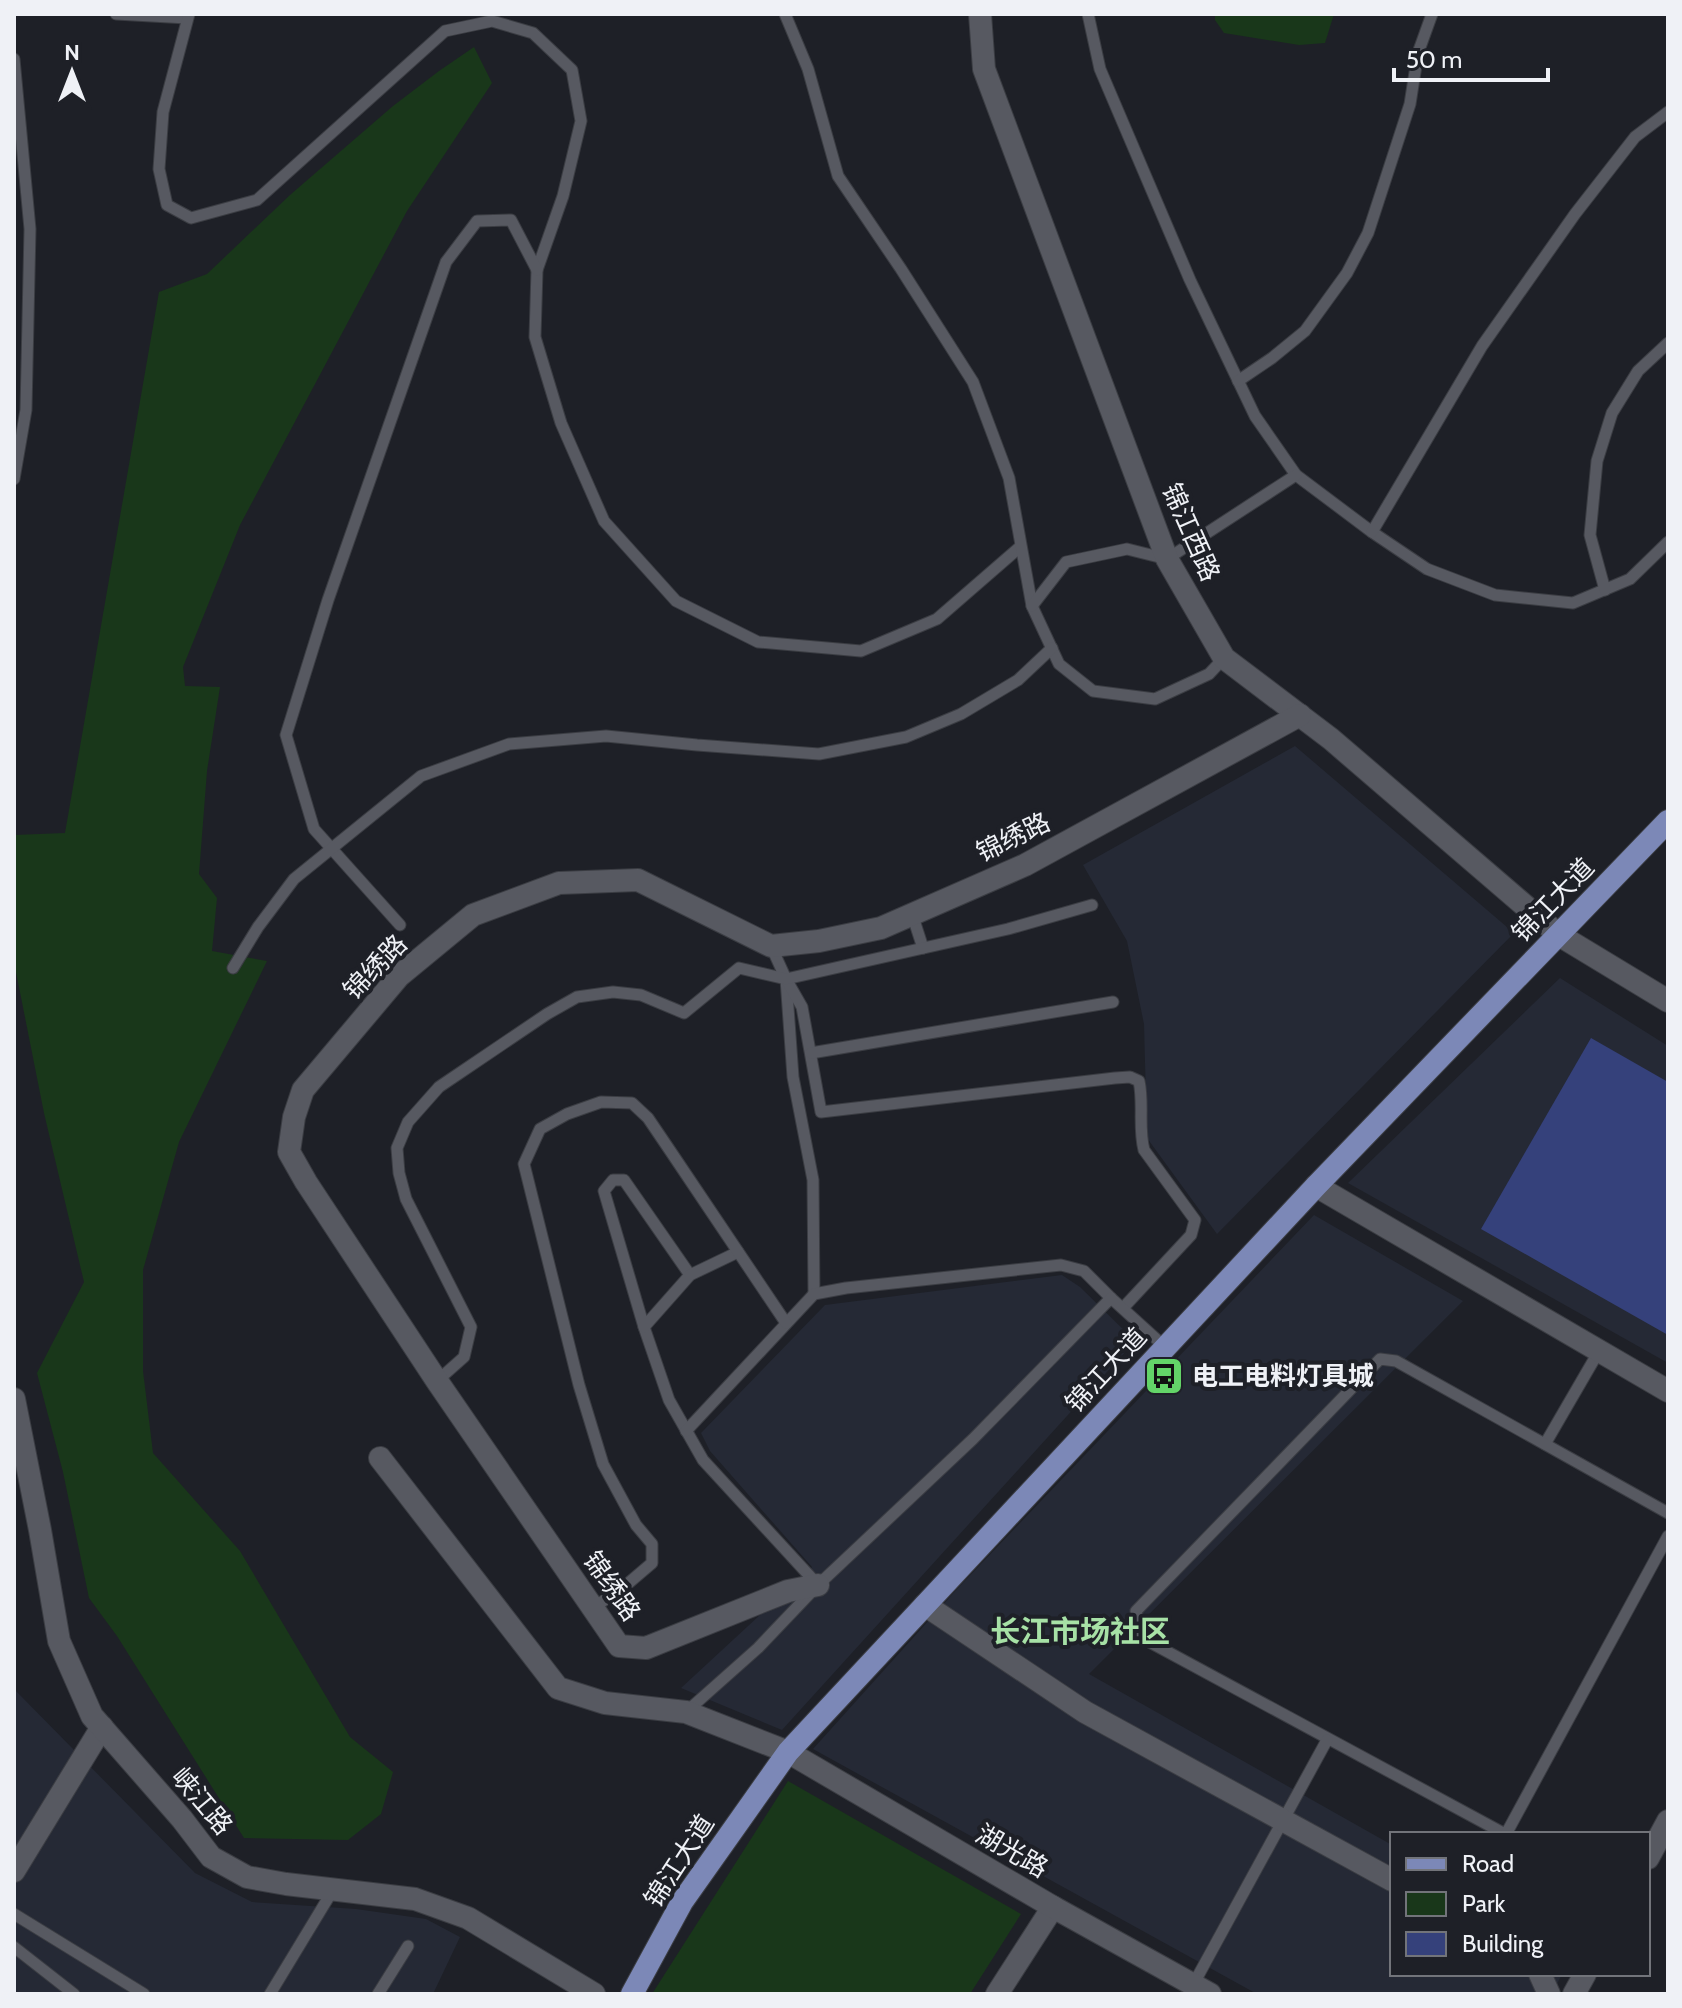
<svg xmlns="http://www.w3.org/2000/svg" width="1682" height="2008" font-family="Cabin,'Noto Sans SC',sans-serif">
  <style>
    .built { fill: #252935 }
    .green { fill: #19371a }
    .building { fill: #35417b }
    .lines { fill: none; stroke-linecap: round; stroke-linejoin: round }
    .service-casing { stroke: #3b3d43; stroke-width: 13 }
    .minor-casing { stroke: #3b3d43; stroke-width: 24 }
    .tertiary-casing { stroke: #3b3d43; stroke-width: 24 }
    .secondary-casing { stroke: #3b3d43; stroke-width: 24 }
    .primary-casing { stroke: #3b3d43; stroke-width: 24 }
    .service { stroke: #575961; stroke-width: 11 }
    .minor { stroke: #575961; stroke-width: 22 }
    .tertiary { stroke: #575961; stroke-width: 22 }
    .secondary { stroke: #575961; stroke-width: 22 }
    .primary { stroke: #7c88b7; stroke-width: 22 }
    .labels { text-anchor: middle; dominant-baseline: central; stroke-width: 8; stroke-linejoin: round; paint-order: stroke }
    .street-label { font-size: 26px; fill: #eff1f6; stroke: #1e2027 }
    .poi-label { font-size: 26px; font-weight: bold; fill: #eff1f6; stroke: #1e2027; text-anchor: start }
    .quarter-label { font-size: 30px; font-weight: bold; fill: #a7e1a6; stroke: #1e2027 }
  </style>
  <rect width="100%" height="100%" fill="#1e2027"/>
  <g class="built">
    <polygon points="1295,746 1514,933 1217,1234 1147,1138 1144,1024 1127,941 1083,865"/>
    <polygon points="1560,978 1668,1046 1668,1363 1348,1183"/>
    <polygon points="1314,1215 1463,1301 1089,1674 1392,1845 1392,1974 1562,1974 1552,1994 1257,1994 813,1749 957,1589"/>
    <polygon points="1062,1275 1080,1287 1135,1341 782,1730 681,1688 812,1567 710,1451 701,1433 825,1305"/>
    <polygon points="14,1689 195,1873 252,1902 356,1909 426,1919 460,1937 433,1994 14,1994"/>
  </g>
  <g class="green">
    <polygon points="1215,14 1334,14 1325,43 1299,45 1224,33 1215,20"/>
    <polygon points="474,47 492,83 407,211 240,525 183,667 185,686 220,687 207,771 199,874 217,898 212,951 267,961 179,1142 143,1270 143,1371 153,1453 240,1551 350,1737 393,1772 381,1814 348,1840 244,1838 117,1636 89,1598 63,1472 37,1373 84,1282 44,1113 14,962 14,835 65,833 159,292 207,274 290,195 393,106 439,71"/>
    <polygon points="788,1781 1021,1914 970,1994 652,1994"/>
  </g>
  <polygon class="building" points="1591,1038 1668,1082 1668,1335 1481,1229"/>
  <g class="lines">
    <g class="service-casing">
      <g id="service">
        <polyline points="116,14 187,18"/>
        <polyline points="189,14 163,112 159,169 167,205 191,218 257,200 445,31 492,21 533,33 572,70 581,121 563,196 537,270 535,337 561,423 604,521 676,601 758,642 861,651 937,619 1020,547"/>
        <polyline points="785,14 808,69 838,176 901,269 973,382 1009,478 1032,606 1059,664 1093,691 1155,699 1209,674 1224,658"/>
        <polyline points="1088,14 1100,69 1190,280 1255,416 1296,475 1372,532 1427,569 1495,595 1573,603 1630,579 1668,542"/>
        <polyline points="14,59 30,229 26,410 14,479"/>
        <polyline points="1238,381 1272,358 1305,331 1347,273 1368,233 1410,104 1418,53 1432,14"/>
        <polyline points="1372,532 1482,346 1575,214 1635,137 1668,112"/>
        <polyline points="1605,590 1590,535 1597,461 1612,413 1638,371 1668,343"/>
        <polyline points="1032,606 1066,562 1127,549 1167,559 1296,475"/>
        <polyline points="912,914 923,948"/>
        <polyline points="400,925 314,829 286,735 328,600 446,262 477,221 511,220 537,270"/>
        <polyline points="771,946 786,979 793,1077 813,1180 814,1294"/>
        <polyline points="233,968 258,927 294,879 421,776 509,744 606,736 697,745 819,754 906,737 961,714 1018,680 1052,648"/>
        <path d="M 786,979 L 802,1007 L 821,1112 L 1115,1078 L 1130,1077 L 1139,1081 C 1144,1104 1138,1127 1144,1150 L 1195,1220 L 1191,1235 L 1123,1308"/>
        <polyline points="811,1053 1113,1002"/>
        <polyline points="690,1275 624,1180 613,1180 604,1191 644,1327 669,1400 703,1460 817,1584"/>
        <polyline points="644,1327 690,1275 738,1252"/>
        <polyline points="437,1381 464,1357 471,1327 406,1199 399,1173 397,1148 408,1122 439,1087 547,1014 577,997 613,992 641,995 684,1013 739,968 786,979 1008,929 1092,905"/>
        <polyline points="686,1431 814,1294 846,1288 1061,1265 1084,1271 1111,1298"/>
        <polyline points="1545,1444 1599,1351"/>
        <polyline points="593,1608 625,1586 652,1563 652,1544 636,1525 603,1464 579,1385 524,1164 540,1129 567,1114 601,1102 632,1103 648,1118 671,1152 786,1323"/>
        <polyline points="686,1712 758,1648 818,1585 973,1439 1111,1298 1165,1347"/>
        <polyline points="1505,1834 1142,1638 1136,1611 1380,1359 1396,1361 1668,1513"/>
        <polyline points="1506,1834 1668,1536"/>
        <polyline points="14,1914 144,1994"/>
        <polyline points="14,1947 74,1994"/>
        <polyline points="1193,1985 1327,1740"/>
        <polyline points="270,1994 333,1890"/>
        <polyline points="378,1994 408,1946"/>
      </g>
    </g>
    <g class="minor-casing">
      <g id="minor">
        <polyline points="980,14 984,69 1167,559 1224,658 1331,739 1559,935"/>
        <polyline points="1316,1186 1668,1391"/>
        <polyline points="380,1458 558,1688 605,1703 686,1712 788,1752"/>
        <polyline points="818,1585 788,1591 646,1648 619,1646 437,1381 306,1182 289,1152 294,1117 303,1090 399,976 473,915 559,883 638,880 771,946 819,941 881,928 1025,865 1300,715"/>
        <polyline points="925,1605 1085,1712 1392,1880"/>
        <polyline points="14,1871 102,1727"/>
        <polyline points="1540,1974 1549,1994"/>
      </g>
    </g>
    <g class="tertiary-casing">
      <g id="tertiary">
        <polyline points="14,1399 40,1530 59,1641 92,1716 182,1819 211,1857 247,1877 286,1884 415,1899 468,1918 594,1994"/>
        <polyline points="1648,1858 1668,1821"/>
        <polyline points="997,1994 1053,1907"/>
        <polyline points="1574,1994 1585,1974"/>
      </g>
    </g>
    <g class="secondary-casing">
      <g id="secondary">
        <polyline points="1559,935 1668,1001"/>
        <polyline points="788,1752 1053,1907 1210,1994"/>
      </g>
    </g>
    <g class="primary-casing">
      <polyline id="primary" points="632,1994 682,1902 788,1752 1316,1186 1668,821"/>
    </g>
    <use href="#service" class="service"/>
    <use href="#minor" class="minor"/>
    <use href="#tertiary" class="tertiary"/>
    <use href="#secondary" class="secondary"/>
    <use href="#primary" class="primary"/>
  </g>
  <defs>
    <g id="bus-square" transform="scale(2)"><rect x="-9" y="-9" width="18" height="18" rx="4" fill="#63d468" stroke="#1e2027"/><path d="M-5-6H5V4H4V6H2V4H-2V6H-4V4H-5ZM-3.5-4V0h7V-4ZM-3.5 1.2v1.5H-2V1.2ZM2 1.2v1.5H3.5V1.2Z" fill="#111"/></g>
  </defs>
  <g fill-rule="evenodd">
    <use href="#bus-square" x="1164" y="1376"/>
  </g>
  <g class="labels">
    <g class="street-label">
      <text transform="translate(1191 532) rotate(66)">锦江西路</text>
      <text transform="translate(1013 837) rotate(-26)">锦绣路</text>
      <text transform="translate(1553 900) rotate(-46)">锦江大道</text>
      <text transform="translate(375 967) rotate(-46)">锦绣路</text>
      <text transform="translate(1106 1370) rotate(-47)">锦江大道</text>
      <text transform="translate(612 1586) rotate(55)">锦绣路</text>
      <text transform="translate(202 1801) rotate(50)">峡江路</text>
      <text transform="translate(1012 1851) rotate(30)">湖光路</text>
      <text transform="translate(679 1861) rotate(-57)">锦江大道</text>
    </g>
    <g class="poi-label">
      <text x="1192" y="1376">电工电料灯具城</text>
    </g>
    <g class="quarter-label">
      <text x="1080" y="1631">长江市场社区</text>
    </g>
  </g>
  <rect width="1682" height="2008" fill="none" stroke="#eff1f6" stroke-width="32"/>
  <rect x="1390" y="1832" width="260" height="144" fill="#1e2027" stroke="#72747a" stroke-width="2"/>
  <rect x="1406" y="1858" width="40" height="12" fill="#7c88b7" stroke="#72747a" stroke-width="2"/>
  <text x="1462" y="1872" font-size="24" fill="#eff1f6">Road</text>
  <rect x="1406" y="1892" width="40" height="24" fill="#19371a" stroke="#72747a" stroke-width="2"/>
  <text x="1462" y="1912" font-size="24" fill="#eff1f6">Park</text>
  <rect x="1406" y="1932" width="40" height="24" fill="#35417b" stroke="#72747a" stroke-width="2"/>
  <text x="1462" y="1952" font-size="24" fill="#eff1f6">Building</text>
  <g transform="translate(72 72)" stroke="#1e2027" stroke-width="6" paint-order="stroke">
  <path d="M0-6L14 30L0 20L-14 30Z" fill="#eff1f6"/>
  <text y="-12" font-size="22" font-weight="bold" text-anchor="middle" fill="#eff1f6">N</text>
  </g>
  <path d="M1394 68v12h154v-12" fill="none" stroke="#eff1f6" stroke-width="4"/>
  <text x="1406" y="68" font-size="24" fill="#eff1f6" stroke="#1e2027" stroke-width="6" paint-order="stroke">50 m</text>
</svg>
